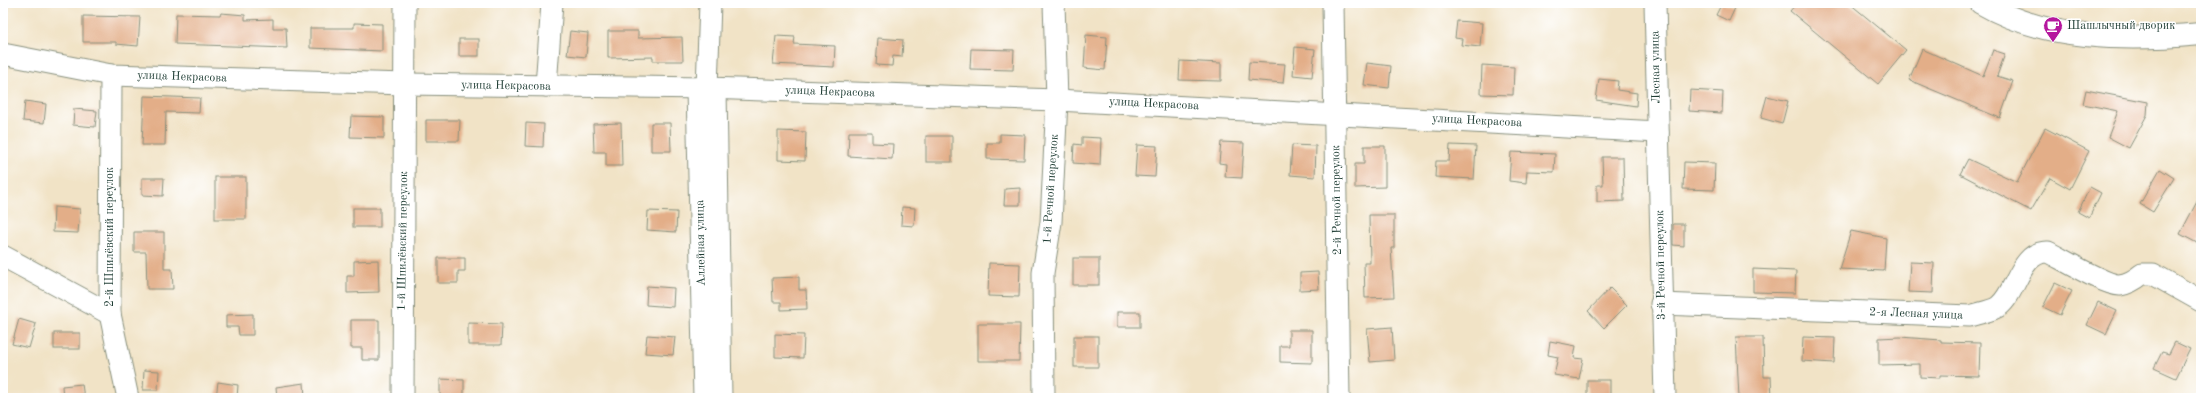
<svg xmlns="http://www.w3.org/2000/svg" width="2204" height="401" font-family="'Old Standard TT',serif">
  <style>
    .building { fill: #e3ae88 }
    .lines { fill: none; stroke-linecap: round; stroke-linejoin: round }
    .minor-casing { stroke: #88907d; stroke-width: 23 }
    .major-casing { stroke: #88907d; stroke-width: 24 }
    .minor { stroke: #fff; stroke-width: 21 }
    .major { stroke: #fff; stroke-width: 22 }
    .labels { text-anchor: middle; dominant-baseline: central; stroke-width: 3; stroke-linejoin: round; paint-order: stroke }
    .poi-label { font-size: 12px; fill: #1f3d34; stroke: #fff; text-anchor: start }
    .street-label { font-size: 12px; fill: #1f3d34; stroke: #fff }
  </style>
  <rect width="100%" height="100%" fill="#fff"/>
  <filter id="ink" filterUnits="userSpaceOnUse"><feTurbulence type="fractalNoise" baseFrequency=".025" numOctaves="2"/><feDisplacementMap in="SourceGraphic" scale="8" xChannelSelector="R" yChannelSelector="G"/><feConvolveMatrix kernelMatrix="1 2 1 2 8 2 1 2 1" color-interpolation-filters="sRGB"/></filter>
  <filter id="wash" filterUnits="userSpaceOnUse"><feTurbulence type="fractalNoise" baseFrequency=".012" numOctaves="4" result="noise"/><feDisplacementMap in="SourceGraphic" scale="16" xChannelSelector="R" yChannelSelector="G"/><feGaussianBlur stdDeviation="0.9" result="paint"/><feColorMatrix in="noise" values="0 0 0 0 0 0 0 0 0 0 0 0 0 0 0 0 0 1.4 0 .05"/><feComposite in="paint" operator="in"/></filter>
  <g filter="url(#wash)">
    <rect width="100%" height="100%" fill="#f1e3c6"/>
    <g id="blocks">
      <g class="building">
        <polygon points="1722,3 1735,8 1729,21 1716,15"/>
        <polygon points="1797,3 1849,3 1906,50 1878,84 1790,11"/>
        <polygon points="221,13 245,15 245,20 273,19 273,28 286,28 287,48 175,44 176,14 220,15"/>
        <polygon points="83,16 140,17 138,46 116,44 116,42 83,42"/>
        <polygon points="1457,21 1482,23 1480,47 1461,45 1462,39 1455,38"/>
        <polygon points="354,23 382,24 382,51 310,48 310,28 354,28"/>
        <polygon points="570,31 588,33 586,57 567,55"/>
        <polygon points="608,31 638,31 638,38 682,37 683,61 653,61 653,57 608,58"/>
        <polygon points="1086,35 1107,37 1105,70 1084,68"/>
        <polygon points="776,36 795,37 794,44 835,46 834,67 773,64"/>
        <polygon points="878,38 903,40 902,57 893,56 892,66 876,65"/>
        <rect x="459" y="39" width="20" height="17"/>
        <polygon points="1295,47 1315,49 1312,77 1293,75"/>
        <polygon points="971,49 1014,50 1013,70 970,69"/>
        <polygon points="1922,49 1983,76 1993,50 2005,54 1997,76 2013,81 2000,118 1909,80"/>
        <polygon points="1180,61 1221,63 1221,81 1179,80"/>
        <polygon points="1249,62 1285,64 1283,83 1248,80"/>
        <polygon points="1367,63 1391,66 1389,88 1364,85"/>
        <polygon points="1482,65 1514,67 1513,95 1481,94"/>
        <polygon points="1599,79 1618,81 1617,90 1637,93 1636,106 1596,100"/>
        <polygon points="1690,90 1723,92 1722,113 1689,111"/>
        <polygon points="2086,90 2148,102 2147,115 2129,148 2108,137 2118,111 2083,104"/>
        <polygon points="144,96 200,98 199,113 166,112 165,145 142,145"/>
        <polygon points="1767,96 1788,101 1782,124 1761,118"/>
        <polygon points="25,101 46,104 44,123 23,121"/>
        <polygon points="74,109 97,111 95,127 73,125"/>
        <polygon points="351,116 384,117 384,138 350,137"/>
        <polygon points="426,120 460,120 459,141 426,141"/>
        <polygon points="526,123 544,124 543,147 525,146"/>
        <polygon points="621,123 622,166 606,166 606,152 594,152 593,124"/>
        <polygon points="651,123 670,123 671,151 651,151"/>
        <polygon points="2045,128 2089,151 2070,189 2050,178 2031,211 1960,174 1968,159 2017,182"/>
        <polygon points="778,131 806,132 805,161 778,160"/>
        <polygon points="849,132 872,132 872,143 893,144 892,159 848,156"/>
        <polygon points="1000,134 1025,135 1024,160 987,159 987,143 1000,143"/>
        <rect x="926" y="136" width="26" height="26"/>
        <polygon points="1082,137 1101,138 1100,165 1073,163 1074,144 1082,145"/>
        <polygon points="1221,142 1244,143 1242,178 1225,177 1226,164 1219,163"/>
        <polygon points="1137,145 1157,146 1155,177 1135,176"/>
        <polygon points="1292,145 1316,146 1315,177 1290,175"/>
        <polygon points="1450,145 1476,146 1474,179 1435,177 1436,161 1449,161"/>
        <polygon points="1364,146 1385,146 1385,187 1355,188 1355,164 1364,164"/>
        <polygon points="1511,152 1555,154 1554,172 1527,171 1526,183 1509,181"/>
        <polygon points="1602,157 1623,157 1624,201 1597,202 1597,185 1603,185"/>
        <polygon points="1684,162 1715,163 1714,190 1683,189"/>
        <polygon points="2160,169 2174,178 2153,212 2140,204"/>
        <rect x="215" y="177" width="31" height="42"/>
        <polygon points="142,178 164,178 163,196 142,195"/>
        <polygon points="2090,187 2101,193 2089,218 2078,212"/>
        <polygon points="1020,188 1020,205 1004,205 1005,189"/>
        <polygon points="2201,194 2201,236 2197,243 2180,234"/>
        <polygon points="54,207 80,209 78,233 53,232"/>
        <polygon points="902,207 915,208 914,226 901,225"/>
        <rect x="353" y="208" width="27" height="19"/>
        <polygon points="648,211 677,212 676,232 647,230"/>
        <polygon points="1369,215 1394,215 1394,248 1391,248 1394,297 1365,298 1364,263 1370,263"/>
        <polygon points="1673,224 1684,224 1684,246 1673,245"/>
        <polygon points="1851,231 1886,238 1884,271 1839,269"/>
        <polygon points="134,232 164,232 164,269 172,269 173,289 147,289 146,252 134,252"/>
        <polygon points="438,258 465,258 465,271 458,271 458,283 438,283"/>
        <rect x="1073" y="258" width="26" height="27"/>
        <polygon points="378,260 379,292 347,293 347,276 354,276 354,261"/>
        <polygon points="1910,262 1934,263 1933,293 1908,292"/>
        <polygon points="989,263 1020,264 1019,297 988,296"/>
        <polygon points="1753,269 1796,271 1795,293 1753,292"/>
        <polygon points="1318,272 1319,289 1300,290 1300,273"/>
        <polygon points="799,277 799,290 806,290 807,309 781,310 781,302 773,302 772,278"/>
        <polygon points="2055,283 2072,291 2060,315 2043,307"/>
        <polygon points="647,286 674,288 673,307 646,305"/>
        <polygon points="1610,288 1627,305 1604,328 1588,311"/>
        <polygon points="2098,302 2117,311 2106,334 2087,325"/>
        <rect x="1117" y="312" width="23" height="15"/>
        <polygon points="253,314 253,335 239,335 238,327 226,327 226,315"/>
        <polygon points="19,319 36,324 29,348 12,344"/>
        <polygon points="351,320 379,320 379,360 362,360 362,348 351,348"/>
        <polygon points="468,323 502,324 501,345 468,345"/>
        <polygon points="978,324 1020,324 1019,361 978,361"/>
        <polygon points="1392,327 1394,360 1370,362 1367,329"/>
        <polygon points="1289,330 1312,330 1312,363 1280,362 1280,346 1289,346"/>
        <rect x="54" y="333" width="26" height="16"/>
        <polygon points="775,334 804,335 803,358 775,357"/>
        <polygon points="647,335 675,337 673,355 645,353"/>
        <rect x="1074" y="336" width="24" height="31"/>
        <polygon points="1736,337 1763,337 1764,377 1771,377 1772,398 1739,398"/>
        <polygon points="1803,337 1835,338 1834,363 1802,361"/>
        <polygon points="1900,337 1941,340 1941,342 1980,343 1979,376 1940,375 1940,378 1920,377 1920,364 1879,365 1879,338"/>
        <polygon points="1550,341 1576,346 1574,358 1583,359 1579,379 1554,375 1558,357 1548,355"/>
        <polygon points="2175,342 2190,349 2176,378 2154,368 2162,352 2169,354"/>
        <polygon points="144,370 159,371 158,390 143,390"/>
        <polygon points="440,379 464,380 464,398 440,398"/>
        <rect x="1587" y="380" width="23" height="18"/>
        <polygon points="218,382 238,385 237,398 216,398"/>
        <polygon points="304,383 305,398 277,398 276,387"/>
        <polygon points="82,384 84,398 63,398 62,386"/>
      </g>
    </g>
  </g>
  <g filter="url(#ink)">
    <use href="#blocks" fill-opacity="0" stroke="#88907d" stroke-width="1"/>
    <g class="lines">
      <g class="minor-casing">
        <g id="minor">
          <polyline points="1333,3 1339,398"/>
          <polyline points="1655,3 1665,398"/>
          <polyline points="3,54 111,75 405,84 707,88 1057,100 1658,132"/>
          <polyline points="111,75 110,314 128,398"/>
          <polyline points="546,86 552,3"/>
          <polyline points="697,88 704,398"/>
          <polyline points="707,88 710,3"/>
          <polyline points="716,89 721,398"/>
          <polyline points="3,256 110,314"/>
          <path d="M 1661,304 L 1970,316 C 1978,313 1993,311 1999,306 C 2017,292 2020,251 2048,252 C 2062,259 2107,286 2120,285 C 2128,284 2136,279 2142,274 L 2153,274 L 2201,301"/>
          <polyline points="403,398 405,3"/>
          <polyline points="1044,398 1043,273 1051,222 1057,100 1054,3"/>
        </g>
      </g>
      <g class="major-casing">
        <path id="major" d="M 1981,3 C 2046,41 2128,41 2201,34"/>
      </g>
      <use href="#minor" class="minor"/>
      <use href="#major" class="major"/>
    </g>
  </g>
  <defs>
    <g id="cafe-pin" transform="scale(1)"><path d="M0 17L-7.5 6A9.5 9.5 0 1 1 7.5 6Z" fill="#b5179e" stroke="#fff"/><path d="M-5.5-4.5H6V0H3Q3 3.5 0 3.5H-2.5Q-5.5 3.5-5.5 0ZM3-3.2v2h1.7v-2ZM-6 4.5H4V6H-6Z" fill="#fff"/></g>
  </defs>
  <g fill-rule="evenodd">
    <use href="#cafe-pin" x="2053" y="26"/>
  </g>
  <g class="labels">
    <g class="poi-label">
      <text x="2067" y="26">Шашлычный дворик</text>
    </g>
    <g class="street-label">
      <text transform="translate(1656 67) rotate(-91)">Лесная улица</text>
      <text transform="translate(182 77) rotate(2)">улица Некрасова</text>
      <text transform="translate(506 86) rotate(1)">улица Некрасова</text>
      <text transform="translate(830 92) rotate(2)">улица Некрасова</text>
      <text transform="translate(1154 104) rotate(3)">улица Некрасова</text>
      <text transform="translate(1477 121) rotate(3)">улица Некрасова</text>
      <text transform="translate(1051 189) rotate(-86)">1-й Речной переулок</text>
      <text transform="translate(1337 200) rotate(-91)">2-й Речной переулок</text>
      <text transform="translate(110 237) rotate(-90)">2-й Шпилёвский переулок</text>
      <text transform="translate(403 241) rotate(-89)">1-й Шпилёвский переулок</text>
      <text transform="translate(701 243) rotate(-91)">Аллейная улица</text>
      <text transform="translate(1661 265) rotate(-91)">3-й Речной переулок</text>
      <text transform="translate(1916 314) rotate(2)">2-я Лесная улица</text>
    </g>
  </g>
  <rect width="2204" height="401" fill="none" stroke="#fff" stroke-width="16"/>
</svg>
